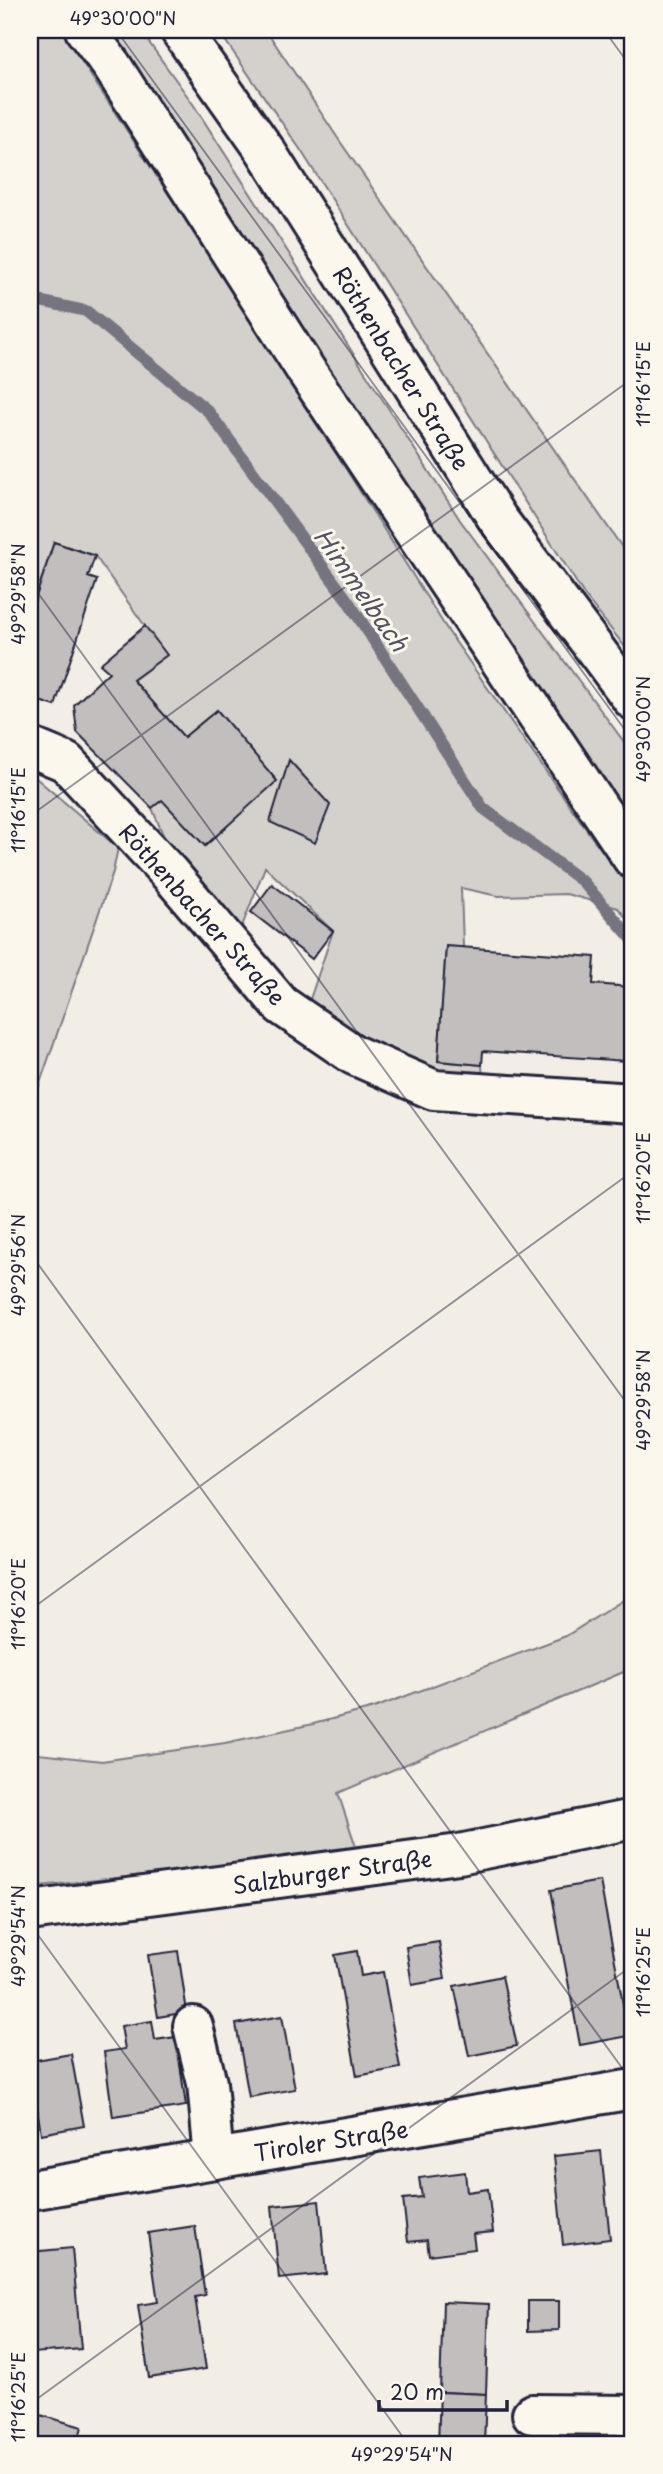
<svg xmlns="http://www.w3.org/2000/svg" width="663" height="2474" font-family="'Playpen Sans',sans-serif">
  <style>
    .green { fill: #d4d1cc; stroke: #7b7a84; stroke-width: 2 }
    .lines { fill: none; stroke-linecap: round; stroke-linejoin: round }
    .stream { stroke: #76747f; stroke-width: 12 }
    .building { fill: #c2bebe; stroke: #22223b; stroke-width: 2 }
    .minor-casing { stroke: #22223b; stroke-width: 44 }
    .major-casing { stroke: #22223b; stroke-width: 44 }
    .minor { stroke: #fbf7ec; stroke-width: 38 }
    .major { stroke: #fbf7ec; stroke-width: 38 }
    .ticks { fill: none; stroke: #22223b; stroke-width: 2; stroke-opacity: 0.45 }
    .labels { text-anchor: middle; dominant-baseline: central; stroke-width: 6; stroke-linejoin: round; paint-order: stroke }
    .street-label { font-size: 23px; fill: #22223b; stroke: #fbf7ec }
    .water-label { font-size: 24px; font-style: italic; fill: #535263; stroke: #fbf7ec }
    .neatline { fill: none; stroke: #22223b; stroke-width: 2.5 }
    .ticks-label { font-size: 18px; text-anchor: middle; fill: #22223b }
  </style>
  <rect width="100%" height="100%" fill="#f2eee5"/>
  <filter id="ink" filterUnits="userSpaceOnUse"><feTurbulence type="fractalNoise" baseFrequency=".0143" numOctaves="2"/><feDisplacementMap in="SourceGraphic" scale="14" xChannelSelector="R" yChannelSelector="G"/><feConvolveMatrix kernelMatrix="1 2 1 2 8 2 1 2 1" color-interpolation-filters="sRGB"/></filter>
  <g filter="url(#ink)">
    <g class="green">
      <polygon points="30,30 61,30 279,363 450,634 593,839 633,889 633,926 618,908 566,894 498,896 461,888 463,947 446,947 438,1061 482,1065 483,1082 433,1072 382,1054 309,1002 333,931 265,867 239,934 168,847 152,808 162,800 119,684 145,626 95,556 54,542 30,613"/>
      <polygon points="94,30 140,30 193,104 460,520 633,754 633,833"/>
      <polygon points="218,30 266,30 339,140 633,563 633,657 585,596 300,149"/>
      <polygon points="30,773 118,848 113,872 30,1112"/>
      <polygon points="633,1594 633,1668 338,1793 358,1853 30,1887 30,1753 102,1761 225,1743 313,1724 374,1708 566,1636"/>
    </g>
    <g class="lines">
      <polyline class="stream" points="30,299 86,311 208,411 348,601 483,808 583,882 633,940"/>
    </g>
    <g class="building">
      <polygon points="54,542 95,556 88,577 97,580 55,706 30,698 30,615"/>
      <polygon points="145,626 167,655 133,680 184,737 217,710 277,781 205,846 162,800 152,808 77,732 74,705 109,672 100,664"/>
      <polygon points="289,760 330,805 315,843 270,822"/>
      <polygon points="272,884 333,931 312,959 251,912"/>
      <polygon points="446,946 595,957 593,984 631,987 626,1061 483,1051 482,1065 438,1061"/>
      <polygon points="600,1881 629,2036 580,2045 551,1890"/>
      <polygon points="439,1942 445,1979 412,1985 406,1947"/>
      <polygon points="178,1951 187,2012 158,2017 148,1955"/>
      <polygon points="357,1951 361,1976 383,1972 400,2068 357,2076 335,1955"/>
      <polygon points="502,1976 517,2046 469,2056 454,1986"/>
      <polygon points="282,2016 295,2089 249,2097 236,2024"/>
      <polygon points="152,2021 155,2040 176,2037 186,2106 113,2117 104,2052 125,2049 121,2026"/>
      <polygon points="71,2054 84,2126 41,2134 30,2061"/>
      <polygon points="601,2151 610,2239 563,2245 554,2156"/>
      <polygon points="465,2172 467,2192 488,2189 493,2232 473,2234 475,2249 429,2255 427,2240 408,2242 403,2199 422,2197 419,2178"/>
      <polygon points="319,2201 326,2274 279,2279 272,2206"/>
      <polygon points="195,2226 205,2295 195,2297 206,2369 149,2378 138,2305 158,2302 148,2233"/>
      <polygon points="72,2248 81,2349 33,2353 30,2252"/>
      <polygon points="528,2301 559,2301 559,2330 528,2331"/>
      <polygon points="443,2302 489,2304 486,2394 440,2392"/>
      <polygon points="440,2392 486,2394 484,2444 438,2444"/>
      <polygon points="30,2412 82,2427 77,2444 30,2444"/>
    </g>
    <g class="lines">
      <g class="minor-casing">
        <g id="minor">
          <polyline points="85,30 112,66 307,372 633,859"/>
          <polyline points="30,747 66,762 170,874 281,1005 354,1055 434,1090 633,1103"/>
          <polyline points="30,1911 459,1854 633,1819"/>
          <polyline points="193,2026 207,2083 214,2159"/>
          <polyline points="30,2190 633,2089"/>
          <polyline points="532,2414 633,2415"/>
        </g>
      </g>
      <g class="major-casing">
        <polyline id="major" points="180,30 265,150 497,518 633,700"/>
      </g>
      <use href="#minor" class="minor"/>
      <use href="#major" class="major"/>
    </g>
  </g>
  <path class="ticks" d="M 116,30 L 633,741M 604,30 L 633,70M 30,582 L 633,1412M 30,816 L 633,378M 30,1253 L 633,2083M 30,1610 L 633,1171M 30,1924 L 408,2444M 30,2404 L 633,1965"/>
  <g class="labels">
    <g class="street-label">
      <text transform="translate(402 368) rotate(58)">Röthenbacher Straße</text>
      <text transform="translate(203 914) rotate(48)">Röthenbacher Straße</text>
      <text transform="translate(332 1871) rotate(-8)">Salzburger Straße</text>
      <text transform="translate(331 2140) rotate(-9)">Tiroler Straße</text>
    </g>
    <g class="water-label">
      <text transform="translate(362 589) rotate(55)">Himmelbach</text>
    </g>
  </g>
  <rect width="663" height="2474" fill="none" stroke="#fbf7ec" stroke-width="77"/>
  <path d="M379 2400v10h128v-10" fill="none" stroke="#22223b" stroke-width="3.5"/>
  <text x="390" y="2400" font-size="21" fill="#22223b" stroke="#fbf7ec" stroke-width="5" paint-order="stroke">20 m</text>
  <rect x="38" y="38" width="586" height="2398" class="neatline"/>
  <g class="ticks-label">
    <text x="123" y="25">49°30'00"N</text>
    <text transform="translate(644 384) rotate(-90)" y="6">11°16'15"E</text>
    <text transform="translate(19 594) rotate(-90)" y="6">49°29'58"N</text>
    <text transform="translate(644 729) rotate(-90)" y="6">49°30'00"N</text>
    <text transform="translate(19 810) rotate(-90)" y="6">11°16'15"E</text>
    <text transform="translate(644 1178) rotate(-90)" y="6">11°16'20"E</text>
    <text transform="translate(19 1265) rotate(-90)" y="6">49°29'56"N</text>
    <text transform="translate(644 1400) rotate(-90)" y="6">49°29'58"N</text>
    <text transform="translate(19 1604) rotate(-90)" y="6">11°16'20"E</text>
    <text transform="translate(19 1936) rotate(-90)" y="6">49°29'54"N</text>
    <text transform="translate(644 1972) rotate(-90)" y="6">11°16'25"E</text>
    <text transform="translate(19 2397) rotate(-90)" y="6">11°16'25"E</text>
    <text x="402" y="2461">49°29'54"N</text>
  </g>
</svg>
